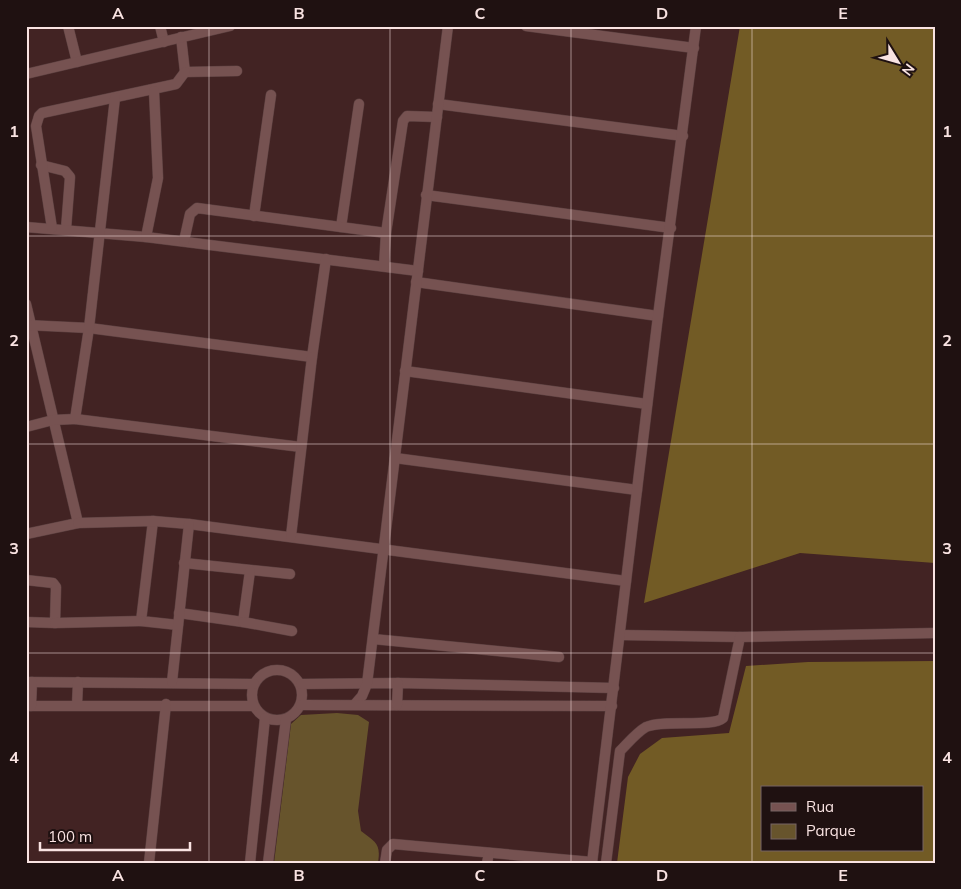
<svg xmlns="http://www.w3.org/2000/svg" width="961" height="889" font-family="Mulish,sans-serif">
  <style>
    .green { fill: #67542c }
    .forest { fill: #725b25; fill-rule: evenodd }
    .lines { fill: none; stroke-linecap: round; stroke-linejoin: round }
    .minor-casing { stroke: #5a3f3f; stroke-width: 11 }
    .minor { stroke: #765251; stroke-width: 10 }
    .grid { fill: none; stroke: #f9e3e2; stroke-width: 1; stroke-opacity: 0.55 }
    .neatline { fill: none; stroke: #f9e3e2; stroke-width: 2 }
    .grid-label { font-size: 16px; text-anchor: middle; font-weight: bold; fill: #f9e3e2 }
  </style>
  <rect width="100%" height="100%" fill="#422323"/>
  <path class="green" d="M 337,713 L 358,715 L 369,722 L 358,811 L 361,831 C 376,843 381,843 378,863 L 274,863 L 291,724 L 301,715 Z"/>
  <g class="forest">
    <polygon points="740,26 935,26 935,563 800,553 644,603"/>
    <path d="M 935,661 L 935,863 L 617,863 L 628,777 L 640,754 L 662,738 L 729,733 L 746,666 L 808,662 ZM 762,788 L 922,788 L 922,850 L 762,850 Z"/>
  </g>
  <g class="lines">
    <g class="minor-casing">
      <g id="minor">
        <polyline points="68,26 77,62"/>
        <polyline points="160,26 164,42"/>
        <polyline points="526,26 694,48"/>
        <polyline points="181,37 185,72 237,71"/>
        <polyline points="26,74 230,26"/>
        <polyline points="438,104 683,136"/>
        <polyline points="41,165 65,171 70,177 66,229"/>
        <polyline points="426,195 671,228"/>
        <polyline points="254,216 271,95"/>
        <polyline points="26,227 146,237 418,271"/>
        <polyline points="341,227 359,104"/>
        <polyline points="52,228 36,126 39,116 42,113 176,84 185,72"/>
        <polyline points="146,237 158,178 154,91"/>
        <polyline points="184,241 190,214 197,208 386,233"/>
        <polyline points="384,266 386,233 403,121 407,116 437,117"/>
        <polyline points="416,282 658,316"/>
        <polyline points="26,304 78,523 26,534"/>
        <polyline points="26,325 89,328 312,357 326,259"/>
        <polyline points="405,371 647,404"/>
        <polyline points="75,419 301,447"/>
        <polyline points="26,427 53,420 75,419 89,328 115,98"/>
        <polyline points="395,458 637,490"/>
        <polyline points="153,521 141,621 178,625"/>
        <polyline points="78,523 153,521 189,524 626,581"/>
        <polyline points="291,536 312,357"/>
        <polyline points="184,563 290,574"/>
        <polyline points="26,580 53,583 56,587 55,623 26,622"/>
        <polyline points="179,613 243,622 250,571"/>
        <polyline points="243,622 292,631"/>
        <polyline points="55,623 141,621"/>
        <polyline points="620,635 740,637"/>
        <polyline points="373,639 559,657"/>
        <circle cx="277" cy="695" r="25"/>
        <polyline points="26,682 254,684"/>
        <polyline points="172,682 189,524"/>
        <polyline points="301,684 398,683 614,688"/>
        <polyline points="355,704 362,696 367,684 448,26"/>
        <polyline points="77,705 78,682"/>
        <polyline points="301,705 612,706"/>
        <polyline points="397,705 398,683"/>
        <polyline points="26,706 254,706"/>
        <polyline points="31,706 32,682"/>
        <polyline points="149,863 166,704"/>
        <polyline points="250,863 265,718"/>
        <polyline points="268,863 286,719"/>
        <polyline points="385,863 387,850 393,844 592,862"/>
        <polyline points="487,863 489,853"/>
        <polyline points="592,863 658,316 696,26"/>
        <path d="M 606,863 L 620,751 C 627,744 637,732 646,727 C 665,719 712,728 723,718 L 740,637 L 935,633"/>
      </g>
    </g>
    <use href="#minor" class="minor"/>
  </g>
  <path class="grid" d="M 209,26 L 209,863M 390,26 L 390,863M 571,26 L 571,863M 752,26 L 752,863M 26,236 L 935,236M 26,444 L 935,444M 26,653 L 935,653"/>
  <rect width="961" height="889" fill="none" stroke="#1f1111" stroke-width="55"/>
  <rect x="761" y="786" width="162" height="65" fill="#1f1111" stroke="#766565"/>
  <rect x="771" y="803" width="25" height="8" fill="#765251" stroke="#766565"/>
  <text x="806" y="812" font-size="15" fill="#f9e3e2">Rua</text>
  <rect x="771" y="824" width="25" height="15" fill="#67542c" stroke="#766565"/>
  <text x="806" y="836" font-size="15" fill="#f9e3e2">Parque</text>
  <g transform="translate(898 62) rotate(127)" stroke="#1f1111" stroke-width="4" paint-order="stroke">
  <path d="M0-4L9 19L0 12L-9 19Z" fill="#f9e3e2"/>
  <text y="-8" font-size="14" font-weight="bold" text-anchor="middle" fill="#f9e3e2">N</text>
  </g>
  <path d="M40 842v8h150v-8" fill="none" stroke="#f9e3e2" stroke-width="2.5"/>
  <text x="48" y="842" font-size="15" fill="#f9e3e2" stroke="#1f1111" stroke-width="4" paint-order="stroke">100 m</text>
  <rect x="28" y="28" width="906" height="834" class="neatline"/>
  <g class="grid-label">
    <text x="118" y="19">A</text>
    <text x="299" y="19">B</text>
    <text x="480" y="19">C</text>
    <text x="662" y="19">D</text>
    <text x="843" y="19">E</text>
    <text x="14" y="137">1</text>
    <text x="947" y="137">1</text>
    <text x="14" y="346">2</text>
    <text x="947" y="346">2</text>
    <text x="14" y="554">3</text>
    <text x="947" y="554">3</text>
    <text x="14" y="763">4</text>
    <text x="947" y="763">4</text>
    <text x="118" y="881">A</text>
    <text x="299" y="881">B</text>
    <text x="480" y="881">C</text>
    <text x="662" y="881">D</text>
    <text x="843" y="881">E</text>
  </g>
</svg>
